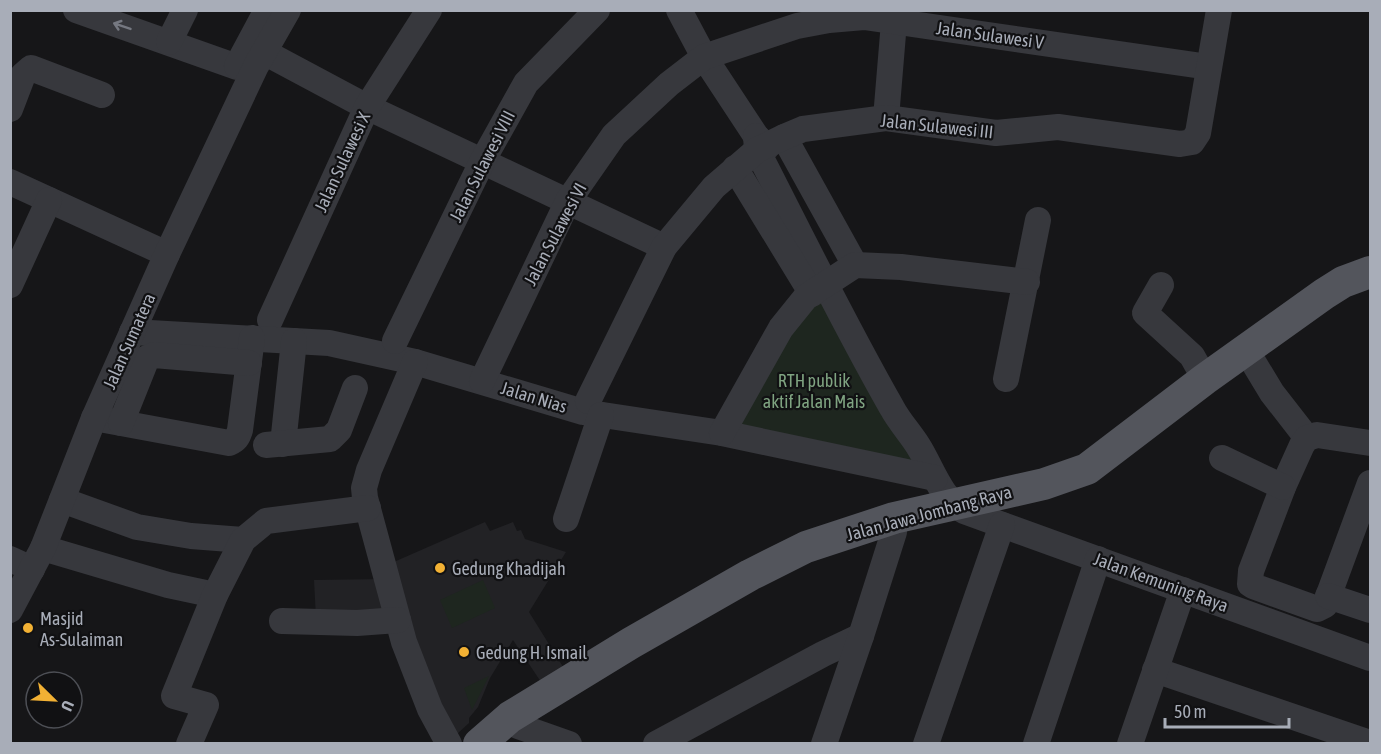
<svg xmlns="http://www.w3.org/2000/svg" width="1381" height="754" font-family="'Asap Condensed',sans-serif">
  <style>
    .built { fill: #222225 }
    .green { fill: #1e261f }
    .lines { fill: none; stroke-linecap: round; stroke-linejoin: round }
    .minor { stroke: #37383d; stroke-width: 26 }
    .major { stroke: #53555c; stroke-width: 32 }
    .oneway { stroke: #757881 }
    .poi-dot { fill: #f2b134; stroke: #111113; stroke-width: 2 }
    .labels { text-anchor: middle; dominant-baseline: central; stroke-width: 4.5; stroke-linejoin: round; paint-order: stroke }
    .street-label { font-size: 18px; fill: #a8adb8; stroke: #111113 }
    .park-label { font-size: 18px; fill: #7fa381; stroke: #111113 }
    .poi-label { font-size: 18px; fill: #a8adb8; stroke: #111113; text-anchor: start }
  </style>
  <rect width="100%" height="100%" fill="#161618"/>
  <polygon class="built" points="485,522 490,531 513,522 517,531 521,530 525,539 566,552 529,612 565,670 543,685 513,640 490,678 478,707 469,718 469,723 457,734 461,739 457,743 402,617 316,618 314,580 390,579 387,565"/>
  <g class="green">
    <polygon points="826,285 935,478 722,433"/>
    <polygon points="483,580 495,608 452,628 440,600"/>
    <polygon points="489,676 472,710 464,688"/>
  </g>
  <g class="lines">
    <g class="minor">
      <polyline points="76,10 237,67"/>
      <polyline points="679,10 704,57 756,136 767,147"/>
      <polyline points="169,42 185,10"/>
      <polyline points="264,52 367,107 664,247"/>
      <polyline points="237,66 267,10"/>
      <polyline points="10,109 23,75 31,68 102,95"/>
      <polyline points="886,118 895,10"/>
      <path d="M 756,136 L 757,150 C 801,236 844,324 892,408 C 900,423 912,435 920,449 C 933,471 941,498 964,511 L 1370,658"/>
      <polyline points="784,137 855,265"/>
      <polyline points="735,168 812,294"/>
      <polyline points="10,182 167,254"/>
      <polyline points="10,285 49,200"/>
      <polyline points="1161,285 1145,313 1192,356 1205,379"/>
      <polyline points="270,320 367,107 429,10"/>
      <polyline points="132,332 329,343 415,362 583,412 722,433 935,478"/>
      <polyline points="395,341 483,160 526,83 597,10"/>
      <polyline points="1246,350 1272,393 1307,438"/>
      <polyline points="415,362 369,470 364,488 365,498 404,642 430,709 449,744"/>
      <polyline points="1006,379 1038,220"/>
      <polyline points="482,381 568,201 614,135 669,84 704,57 797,26 829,20 864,17 1209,67"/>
      <polyline points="588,401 664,247 714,187 757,150 784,137 803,129 886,118 996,133 1058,127 1180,144 1192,142 1198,133 1219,10"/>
      <path d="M 94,418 L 229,443 C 236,440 238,437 240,430 L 252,338"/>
      <polyline points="121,423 147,358 154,355 249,363"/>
      <polyline points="722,433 781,328 806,297 855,265 901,267 1027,282"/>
      <polyline points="1370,443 1317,435 1307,438 1302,445 1283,487 1251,571 1250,584 1253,586 1317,609 1325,605 1370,483"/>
      <polyline points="283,444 294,341"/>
      <polyline points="266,445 330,439 339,430 355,388"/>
      <polyline points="1222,458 1283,487"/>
      <polyline points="62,500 137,527 191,536 243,540"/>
      <polyline points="566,519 601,415"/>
      <polyline points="43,548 168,585 215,595"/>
      <polyline points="10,559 32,569"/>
      <polyline points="1328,596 1370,610"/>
      <polyline points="10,610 43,548 94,418 167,254 256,66 288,10"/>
      <polyline points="282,621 357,623 398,620"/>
      <polyline points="1155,670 1370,743"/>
      <polyline points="510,717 518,726 569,744"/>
      <polyline points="189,744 206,705 174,696 215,595 243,540 266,521 368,508"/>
      <polyline points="656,744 823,654 861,636"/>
      <polyline points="824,744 861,636 894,532 894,518"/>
      <polyline points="926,744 1002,525"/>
      <polyline points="1036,744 1098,559"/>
      <polyline points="1130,744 1183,590"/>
    </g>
    <polyline class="major" points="479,744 510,717 631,643 750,575 806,547 894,518 1044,484 1087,469 1205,379 1324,294 1343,282 1370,272"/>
  </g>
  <defs><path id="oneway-shaft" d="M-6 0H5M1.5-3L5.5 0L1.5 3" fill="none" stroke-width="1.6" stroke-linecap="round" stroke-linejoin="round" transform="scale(1.5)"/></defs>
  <use class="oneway" href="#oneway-shaft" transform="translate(122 26) rotate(-161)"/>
  <g class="poi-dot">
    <circle cx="440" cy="568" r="6"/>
    <circle cx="28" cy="628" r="6"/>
    <circle cx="464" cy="652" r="6"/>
  </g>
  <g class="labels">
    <g class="street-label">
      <text transform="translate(990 35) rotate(8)">Jalan Sulawesi V</text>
      <text transform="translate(937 126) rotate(6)">Jalan Sulawesi III</text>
      <text transform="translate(342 162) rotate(-65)">Jalan Sulawesi X</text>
      <text transform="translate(482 166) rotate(-63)">Jalan Sulawesi VIII</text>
      <text transform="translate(555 234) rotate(-62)">Jalan Sulawesi VI</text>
      <text transform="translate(129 341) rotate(-66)">Jalan Sumatera</text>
      <text transform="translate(534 397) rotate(17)">Jalan Nias</text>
      <text transform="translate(929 513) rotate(-15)">Jalan Jawa Jombang Raya</text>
      <text transform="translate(1161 582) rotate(20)">Jalan Kemuning Raya</text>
    </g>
    <g class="park-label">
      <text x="814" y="380">RTH publik<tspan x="814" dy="21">aktif Jalan Mais</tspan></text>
    </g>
    <g class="poi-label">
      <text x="452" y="568">Gedung Khadijah</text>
      <text x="40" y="618">Masjid<tspan x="40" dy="21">As-Sulaiman</tspan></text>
      <text x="476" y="652">Gedung H. Ismail</text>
    </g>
  </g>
  <rect width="1381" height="754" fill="none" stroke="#a8adb8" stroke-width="24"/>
  <g transform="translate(54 700) rotate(114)"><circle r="28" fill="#111113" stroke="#4d4f55" stroke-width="1.5"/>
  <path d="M0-4.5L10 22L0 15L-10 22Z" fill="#f2b134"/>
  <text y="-9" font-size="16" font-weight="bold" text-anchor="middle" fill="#a8adb8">U</text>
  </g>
  <path d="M1165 718v9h124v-9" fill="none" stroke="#a8adb8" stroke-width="3"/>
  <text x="1174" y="718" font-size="18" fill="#a8adb8" stroke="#111113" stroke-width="4.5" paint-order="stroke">50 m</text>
</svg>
